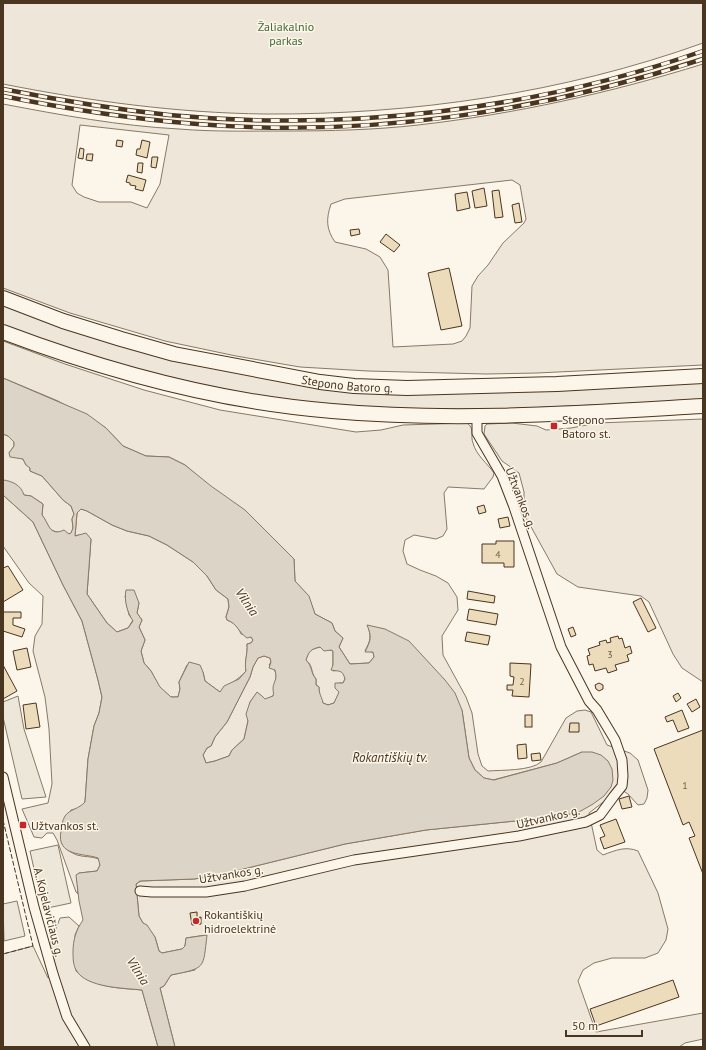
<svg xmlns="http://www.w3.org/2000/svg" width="706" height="1050" font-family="'PT Sans',sans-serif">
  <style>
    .green { fill: #ede6d9; stroke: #887966; fill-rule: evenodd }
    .parking { fill: #ede7d9; stroke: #887966 }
    .water { fill: #dcd4c6; stroke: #887966; fill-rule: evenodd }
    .building { fill: #ecdcbc; stroke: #4a3520 }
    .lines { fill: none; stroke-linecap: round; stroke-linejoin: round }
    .minor-casing { stroke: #4a3520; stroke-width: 11 }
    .primary-casing { stroke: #4a3520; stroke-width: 16 }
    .minor { stroke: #fbf6e9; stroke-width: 9 }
    .primary { stroke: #fbf6e9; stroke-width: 14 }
    .rail-casing { stroke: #4a3520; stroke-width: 4.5 }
    .rail { stroke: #fbf6e9; stroke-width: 3; stroke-dasharray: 9; stroke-linecap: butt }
    .fence { stroke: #4a3520; stroke-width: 1; stroke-dasharray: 5 2; stroke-linecap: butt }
    .poi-dot { fill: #c62828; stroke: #fbf6e9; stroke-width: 1.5 }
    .labels { text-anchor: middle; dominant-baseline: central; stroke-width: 3; stroke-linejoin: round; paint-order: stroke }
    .number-label { font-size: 10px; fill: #725f47 }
    .park-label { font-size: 12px; fill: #436837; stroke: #fbf6e9 }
    .street-label { font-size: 12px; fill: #4a3520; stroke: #fbf6e9 }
    .poi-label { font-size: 12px; fill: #4a3520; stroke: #fbf6e9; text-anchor: start }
    .water-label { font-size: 13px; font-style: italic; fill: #4a3520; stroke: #fbf6e9 }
  </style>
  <rect width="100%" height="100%" fill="#fbf6e9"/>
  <g class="green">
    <path d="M 3,3 L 703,3 L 703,43 C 564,93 412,115 265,114 C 177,113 89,101 3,84 Z"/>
    <path d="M 703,64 L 703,365 L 537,373 L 486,374 L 368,371 L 300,367 L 236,356 L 165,341 L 70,313 L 3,288 L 3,104 C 61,115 120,126 179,129 C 215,132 251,131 286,131 C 330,131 374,130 418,125 C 515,114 610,93 703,64 ZM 80,125 L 169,135 L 160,184 L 147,208 L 131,202 L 99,202 L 84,197 L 77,193 L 72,185 ZM 512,180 L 520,185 L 526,219 L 524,223 L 503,243 L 488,265 L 478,276 L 472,286 L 470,328 L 466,336 L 462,341 L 453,344 L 393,347 L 388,270 L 380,257 L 366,249 L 335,242 C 326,229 326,219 331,204 L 345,199 Z"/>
    <polygon points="3,304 334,390 703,381 703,400 504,409 380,409 317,404 228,391 140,371 41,340 3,325"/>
    <path d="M 3,341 L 65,364 L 144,390 L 220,410 L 356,432 L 381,430 L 403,425 L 467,423 C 475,428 470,436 473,443 C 476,455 487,463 494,473 L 493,477 L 484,489 L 448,487 L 444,493 L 447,529 L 443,536 L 436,539 L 414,535 L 405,540 L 403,551 L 407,564 L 420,570 L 436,576 L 448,583 L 457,597 L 458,610 L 442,636 L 443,655 L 466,697 L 472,713 L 478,754 L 482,766 L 488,771 C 501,770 531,771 541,762 L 566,718 L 577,711 L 585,710 L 591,712 L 607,745 L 630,753 L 638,760 L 648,790 L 647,798 L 644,804 L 638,805 L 628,794 L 616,786 L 606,800 L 589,813 L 597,850 L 603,855 C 616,850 626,846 638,851 L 658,893 L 668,929 L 666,940 L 658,953 L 645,958 L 612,958 L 594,963 L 583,970 L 578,981 L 596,1032 L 703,1013 L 703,1039 L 685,1043 L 679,1047 L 175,1047 L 160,988 L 164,986 L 171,975 L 195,970 L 206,935 L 186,938 L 185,946 L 182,949 L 162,953 L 159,951 L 155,937 L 143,923 L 139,916 L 136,884 L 141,881 L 194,879 L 215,876 L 345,844 L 426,830 L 555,817 L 579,812 L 582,752 L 557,763 L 493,780 L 484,778 L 475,770 L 469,758 L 462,710 L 368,625 C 371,638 371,639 365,651 L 373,652 L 374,657 L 369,663 L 350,664 L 339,647 L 343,638 L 335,631 L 332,623 L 315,614 L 308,596 L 295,581 L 294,559 L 185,465 L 169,457 L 146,456 L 123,446 L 106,428 L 58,401 L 3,378 Z"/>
    <polygon points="703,419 703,682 682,668 673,654 649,602 641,596 578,587 557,574 524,514 524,492 519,473 502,461 484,434 485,426 487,424 512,423 537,426 546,430 571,428 597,423"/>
    <path d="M 3,434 L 8,436 L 14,441 L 14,446 L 9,453 L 23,459 L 26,465 L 30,467 L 30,471 L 42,476 L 63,500 L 71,506 L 74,514 L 72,519 L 73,528 L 71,534 C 64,532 53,534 49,527 C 46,522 45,519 42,515 L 43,504 L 31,496 L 24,495 L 3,480 Z"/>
    <path d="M 3,495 L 33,522 L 63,585 L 82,621 L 98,680 L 102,697 L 99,713 L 94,726 L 88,759 L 85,802 L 80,808 L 71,810 C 63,829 51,845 77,855 C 83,857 91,856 99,859 L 100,865 L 97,871 L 79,873 L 77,875 L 78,894 L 76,892 L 57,840 L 53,833 L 47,833 L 42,838 L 34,837 L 22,809 L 48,803 L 52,784 L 49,729 L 45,697 L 33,651 L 35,636 L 42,624 L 43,596 L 29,583 L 3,546 Z"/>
    <path d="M 81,509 L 87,511 L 112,525 L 127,531 L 149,536 L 167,545 L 193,562 L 207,576 L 216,590 L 228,599 L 229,607 L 226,617 L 227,620 C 235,623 238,627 241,634 L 251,637 L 253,640 L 251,643 L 247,644 C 248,654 244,662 246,671 C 238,680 229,684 220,692 L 205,681 L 203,672 L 187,665 L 179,682 L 180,689 L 178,697 L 171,697 L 159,687 L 151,671 L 144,663 L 141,651 L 145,640 L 139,627 L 142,620 L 137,613 L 139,603 L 125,596 L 129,615 L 133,620 L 128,628 L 117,632 L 107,623 L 87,594 L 91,539 L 78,535 L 75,536 L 77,513 Z"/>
    <path d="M 320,647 L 333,651 L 333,671 L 339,670 L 344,674 L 345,679 L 343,683 L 339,683 L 340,692 L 334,703 L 328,705 L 323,703 L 319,695 L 319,687 L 316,685 L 316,679 C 310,672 314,667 306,660 C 309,650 310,650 320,647 Z"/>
    <path d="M 264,656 L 270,658 L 271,662 L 269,665 C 277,672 277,673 275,682 C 274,687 275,692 273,696 L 265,700 L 262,696 L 257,693 L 250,702 L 248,721 L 244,739 L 232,750 L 229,756 L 215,761 L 206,763 L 203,755 L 207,748 L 211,746 L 215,737 L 227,722 L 250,677 L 253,667 L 258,658 Z"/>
    <path d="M 69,917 L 79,926 L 75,935 L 76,971 C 94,988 119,988 142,990 L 158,1047 L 3,1047 L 3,954 L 33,946 L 48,978 L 57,973 L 50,944 L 60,918 Z"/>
  </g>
  <g class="parking">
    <polygon points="18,696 24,729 46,797 22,799 3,717 3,702"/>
    <polygon points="58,845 71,903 43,909 30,851"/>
    <polygon points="17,901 25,936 4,941 3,904"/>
  </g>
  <path class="water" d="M 3,378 L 87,414 L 106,428 L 123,446 L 146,456 L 169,457 L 185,465 L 211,486 L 245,510 L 294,559 L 295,581 L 309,596 L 315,614 L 332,623 L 335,631 L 343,638 L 339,647 L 350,664 L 369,663 L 374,657 L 373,652 L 365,652 C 371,640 372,637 367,625 L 385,629 L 409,641 L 445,680 L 455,693 L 462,710 L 469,758 L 475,770 L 484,778 L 494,780 L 557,763 L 582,752 L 592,752 L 601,755 L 608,761 L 612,769 L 613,780 L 611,787 L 604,796 L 593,804 L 579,812 L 555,817 L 426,830 L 345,844 L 215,876 L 194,879 L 140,881 L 136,884 L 139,916 L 143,923 L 147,925 L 155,937 L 159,951 L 162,953 L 182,949 L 185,946 L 186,938 L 207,935 C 203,969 206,968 171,975 L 164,986 L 160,988 L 175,1047 L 158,1047 L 142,990 C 124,988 86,988 76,970 C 73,964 73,958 73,952 C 73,940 76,930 83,920 L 79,901 L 76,875 L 79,873 L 97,871 L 100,865 L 98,858 C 84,853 56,857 61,831 C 62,827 62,820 65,816 C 70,809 79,809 85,802 L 88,759 L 94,726 L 99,713 L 102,697 L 98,680 L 82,621 L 63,585 L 33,522 L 3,495 L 3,480 C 12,481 21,485 24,495 L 31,496 L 43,504 L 42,515 C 49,523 49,537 64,530 L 69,534 L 71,533 L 73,528 L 72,519 L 74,514 L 71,506 L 63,500 L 42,476 L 30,471 L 30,468 L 26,465 L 23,459 L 10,457 L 9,453 L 14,446 L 14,442 L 8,436 L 3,434 ZM 81,509 L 87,511 L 112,525 L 127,531 L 149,536 L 167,545 L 193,562 L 207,576 L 216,590 L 228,599 L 229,607 L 226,617 L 227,620 C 238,624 238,632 247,638 L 251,637 L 253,640 L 251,643 L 247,644 C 248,653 244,662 246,671 L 239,679 L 224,686 L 220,692 L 205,681 L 203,672 L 200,665 L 189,662 L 179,682 L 180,689 L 178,697 L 171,697 L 160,687 L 151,671 L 144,663 L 141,651 L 145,640 L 139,627 L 142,620 L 137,613 L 139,603 L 134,590 L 126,590 C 124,600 127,612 133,621 L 128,628 L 117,632 L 107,623 L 87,594 L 91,539 L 86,533 L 75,536 L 77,513 ZM 320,647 L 324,651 L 331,650 L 333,651 L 333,665 L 331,670 C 340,672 342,669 345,679 L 343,683 L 335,683 L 335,688 L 339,692 L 334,703 L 328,705 L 323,703 C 322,697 319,695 319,687 L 316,685 L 316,679 C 310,672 313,667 306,660 C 309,651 311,649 320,647 ZM 264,656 L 270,658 L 271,662 L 269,668 L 275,670 C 278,681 273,681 273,689 C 273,691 274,694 273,696 L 265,699 L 262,696 L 257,692 L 250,702 L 246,714 L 248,721 L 244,739 L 232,750 L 229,756 L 215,761 L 206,763 L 203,755 L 207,748 L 211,746 L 215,737 L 227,722 L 250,677 L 253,667 L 258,658 Z"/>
  <g class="building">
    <polygon points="117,140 123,141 122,147 116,146"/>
    <polygon points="142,140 150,142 147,158 136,155 137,149 140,149"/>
    <polygon points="80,148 84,149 83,159 78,158"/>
    <polygon points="87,154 93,154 92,161 86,160"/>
    <polygon points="152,157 158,157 156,168 151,167"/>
    <polygon points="138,163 143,163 142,173 137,172"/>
    <polygon points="128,175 146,180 143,191 135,189 136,186 130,185 130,183 126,182"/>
    <polygon points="484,188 487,206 475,208 472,191"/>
    <polygon points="499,190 503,217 495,218 492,191"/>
    <polygon points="467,192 470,208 457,211 455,194"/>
    <polygon points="519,203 522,222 515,223 512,205"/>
    <polygon points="359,229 360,234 351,236 350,230"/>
    <polygon points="386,234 400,245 394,252 380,242"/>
    <polygon points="449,268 462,326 441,330 428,273"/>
    <polygon points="484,505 486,512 479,514 477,507"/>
    <polygon points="508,517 510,526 500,528 498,519"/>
    <polygon points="496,541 514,541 514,567 504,567 504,563 482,563 482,544 496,544"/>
    <polygon points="8,566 23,590 3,602 3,568"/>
    <polygon points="468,591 495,596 494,603 467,599"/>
    <polygon points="641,598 656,628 648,632 633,602"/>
    <polygon points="469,609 498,614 496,625 467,620"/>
    <polygon points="3,612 21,612 21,618 13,618 13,625 25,629 22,637 3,631"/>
    <polygon points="573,627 576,635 571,637 568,629"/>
    <polygon points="467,632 490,636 488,645 465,641"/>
    <polygon points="618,636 619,639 622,638 625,648 630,646 632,653 627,655 629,661 615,665 617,670 608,673 606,668 595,671 593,664 589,665 587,656 590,655 588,649 600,645 599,642 606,640 607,643 611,642 610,638"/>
    <polygon points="27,648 31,667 17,670 13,651"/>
    <polygon points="510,663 531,664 529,697 512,696 513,690 507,690 507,685 513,685 514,677 510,676"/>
    <polygon points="3,665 17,691 3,699"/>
    <polygon points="599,683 603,685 603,689 599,691 596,689 595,685"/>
    <polygon points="678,693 681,698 676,702 673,696"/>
    <polygon points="696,699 700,707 692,712 687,704"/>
    <polygon points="36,703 40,727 26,729 23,705"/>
    <polygon points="682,710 689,728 678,732 673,720 667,722 665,717"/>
    <rect x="525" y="715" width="7" height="12"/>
    <polygon points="570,723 579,723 579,732 569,732"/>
    <polygon points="703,730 703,874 689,838 695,836 689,822 683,825 654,749"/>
    <polygon points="526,744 527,758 518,759 517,745"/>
    <polygon points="540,753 541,760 532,761 531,754"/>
    <polygon points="629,796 632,807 622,809 619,799"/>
    <polygon points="616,819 625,842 604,849 600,838 605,836 600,825"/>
    <polygon points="197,912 197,918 201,917 201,924 192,925 190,913"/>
    <polygon points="673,980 679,997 596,1026 590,1009"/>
  </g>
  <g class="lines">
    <g class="minor-casing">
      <g id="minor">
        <polyline points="3,777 34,907 53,974 67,1017 85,1047"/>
        <polyline points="140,891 152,892 206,892 245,886 354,860 519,836 586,822 600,815 614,796 622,786 623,776 622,760 615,740 597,710 589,701 561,647 514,507 502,476 477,433 477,417"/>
      </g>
    </g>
    <g class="primary-casing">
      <g id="primary">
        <path id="s1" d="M 3,298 L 63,321 L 121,339 L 174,354 L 320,382 L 354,386 L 407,388 L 557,384 L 703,376"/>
        <path d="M 3,332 C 109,372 219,402 332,411 C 455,422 579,413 703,406"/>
      </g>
    </g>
    <use href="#minor" class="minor"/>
    <use href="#primary" class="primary"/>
    <g class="rail-casing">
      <g id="rail">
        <path d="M 3,89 C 58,100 113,109 169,115 C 347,132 534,110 703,51"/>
        <path d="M 3,96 C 67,109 132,119 197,124 C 367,138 541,112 703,59"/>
      </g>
    </g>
    <use href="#rail" class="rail"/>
    <polyline class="fence" points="3,820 33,946 3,954"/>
  </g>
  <g class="poi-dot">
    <rect x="550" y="422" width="8" height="8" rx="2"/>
    <rect x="19" y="821" width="8" height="8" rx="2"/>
    <circle cx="196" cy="921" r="4"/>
  </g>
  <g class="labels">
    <g class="number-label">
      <text x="498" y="554">4</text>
      <text x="610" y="654">3</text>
      <text x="522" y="681">2</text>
      <text x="685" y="785">1</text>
    </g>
    <g class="park-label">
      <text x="286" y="26">Žaliakalnio<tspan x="286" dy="14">parkas</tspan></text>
    </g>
    <g class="street-label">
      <text stroke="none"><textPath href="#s1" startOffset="356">Stepono Batoro g.</textPath></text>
      <text transform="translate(521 498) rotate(69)">Užtvankos g.</text>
      <text transform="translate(548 817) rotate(-13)">Užtvankos g.</text>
      <text transform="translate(231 874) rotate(-9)">Užtvankos g.</text>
      <text transform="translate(49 912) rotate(76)">A. Kojelavičiaus g.</text>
    </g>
    <g class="poi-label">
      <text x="562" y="419">Stepono<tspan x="562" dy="14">Batoro st.</tspan></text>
      <text x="31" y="825">Užtvankos st.</text>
      <text x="204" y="914">Rokantiškių<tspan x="204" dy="14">hidroelektrinė</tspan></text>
    </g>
    <g class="water-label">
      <text transform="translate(247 602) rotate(56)">Vilnia</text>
      <text x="390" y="757">Rokantiškių tv.</text>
      <text transform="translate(138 971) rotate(57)">Vilnia</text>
    </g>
  </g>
  <rect width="706" height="1050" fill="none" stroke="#4a3520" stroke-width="8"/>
  <path d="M566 1030v6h76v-6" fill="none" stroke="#4a3520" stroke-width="2"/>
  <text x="572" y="1030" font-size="12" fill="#4a3520" stroke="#fbf6e9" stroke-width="3" paint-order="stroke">50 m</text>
</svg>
